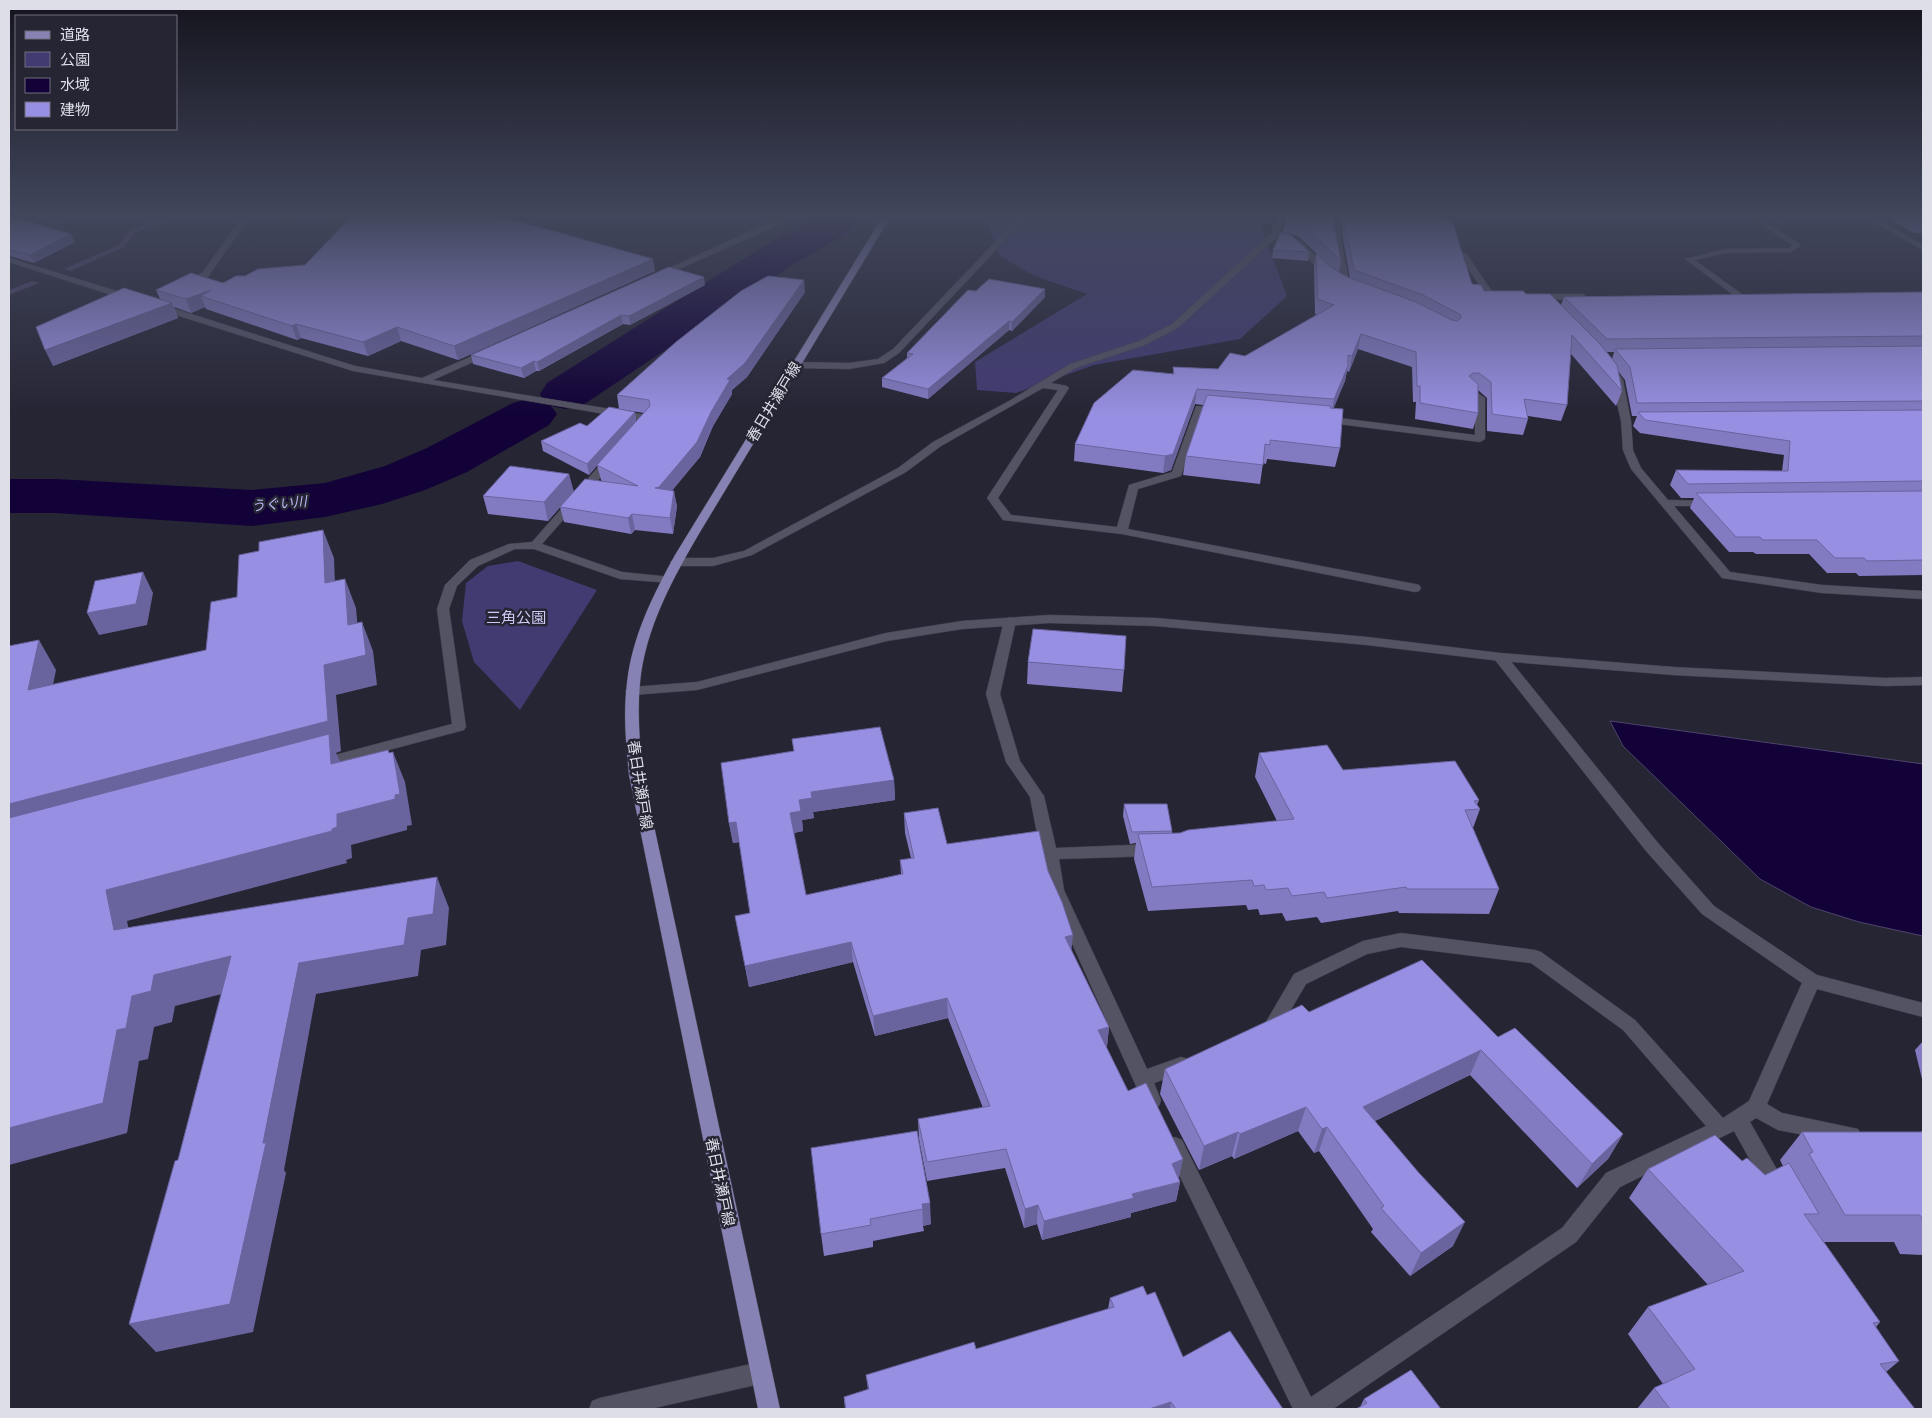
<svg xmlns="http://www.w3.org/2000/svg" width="1932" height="1418" font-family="Rubik,'Noto Sans JP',sans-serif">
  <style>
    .green { fill: #423b72 }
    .water { fill: #120237; stroke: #4f446c }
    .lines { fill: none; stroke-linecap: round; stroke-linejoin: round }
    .stream { fill: #4f446c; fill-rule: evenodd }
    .river { fill: #120237; fill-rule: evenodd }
    .service-casing { stroke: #41404c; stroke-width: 1 }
    .minor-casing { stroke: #41404c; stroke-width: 1 }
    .tertiary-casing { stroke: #41404c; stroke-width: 1 }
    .primary-casing { stroke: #41404c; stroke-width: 1 }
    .service { fill: #545364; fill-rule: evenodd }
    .minor { fill: #545364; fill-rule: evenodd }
    .tertiary { fill: #545364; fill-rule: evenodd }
    .primary { fill: #8682b3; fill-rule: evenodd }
    .wall { fill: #827bc2; fill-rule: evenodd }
    .shaded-wall { fill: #6a649e }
    .building { fill: #978fe1; stroke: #6a649e }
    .labels { text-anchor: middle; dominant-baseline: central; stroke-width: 5; stroke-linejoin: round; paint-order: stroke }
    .far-water-label { font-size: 14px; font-style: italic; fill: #bbb8f7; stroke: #262534 }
    .street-label { font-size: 15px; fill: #dedee8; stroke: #262534 }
    .park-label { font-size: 15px; fill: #cdcbf6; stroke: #262534 }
  </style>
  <rect width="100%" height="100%" fill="#262534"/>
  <g class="green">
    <polygon points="984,216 1264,216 1260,224 1287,296 1240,339 1094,365 1016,393 977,390 975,362 1087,294 1035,276 1000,256"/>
    <polygon points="518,561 597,590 520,710 474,662 462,621 466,583 488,566"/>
  </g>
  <polygon class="water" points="1610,721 1923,764 1923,936 1859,922 1811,907 1760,879 1623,746"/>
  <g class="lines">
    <g class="stream">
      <polygon points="64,216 71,216 36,238 31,237"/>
      <polygon points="174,216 182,216 134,233 124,247 71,271 64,269 119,245 129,231"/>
      <polygon points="32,281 39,283 9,295 9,290"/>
    </g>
    <polygon class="river" points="821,216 849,216 854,224 849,232 794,264 583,405 565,409 551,406 557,414 549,425 467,472 425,490 382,504 325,517 252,526 56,513 9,513 9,479 56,479 252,490 325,483 385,466 427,448 513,403 531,398 545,402 540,394 547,383 764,246"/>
    <g class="service-casing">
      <polygon id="service" points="1749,216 1756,216 1801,245 1791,252 1726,253 1695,260 1743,295 1744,297 1740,300 1685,259 1726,249 1789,248 1792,245"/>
    </g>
    <g class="minor-casing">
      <g id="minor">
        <polygon points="243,216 373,216 374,217 370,219 249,218 208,277 189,287 183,287 183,283 202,273"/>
        <polygon points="782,216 790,216 774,227 659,278 652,276 768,223"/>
        <polygon points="1277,216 1284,216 1278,236 1178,328 1145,345 1076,368 1051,383 1067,386 1069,388 998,498 1011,515 1117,527 1129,485 1172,472 1196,406 1219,407 1224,410 1222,412 1203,411 1181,476 1138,489 1128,529 1415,584 1419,585 1421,588 1419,591 1415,592 1122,534 1003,520 987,498 1058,390 1043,388 941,446 906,472 752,555 713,566 676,566 670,562 676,558 713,558 744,551 898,468 933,442 1009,401 1070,364 1139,341 1172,324 1271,233"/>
        <polygon points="1334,216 1341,216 1341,239 1350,286 1346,288 1342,286 1333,239"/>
        <polygon points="1864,216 1872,216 1923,245 1923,250"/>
        <polygon points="1294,240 1300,240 1330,271 1330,275 1324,275 1294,244"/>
        <polygon points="1460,253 1466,253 1493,293 1506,294 1506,298 1488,298 1459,255"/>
        <polygon points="9,258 133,296 134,298 127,300 9,262"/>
        <polygon points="1534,294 1583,294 1587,297 1583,300 1531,299 1530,297"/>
        <polygon points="157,305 163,305 355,366 422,378 488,349 493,352 491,354 433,380 647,415 652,418 643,429 639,430 634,427 640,420 353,371 157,309"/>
        <polygon points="1616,373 1619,374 1623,380 1631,421 1633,450 1641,468 1668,500 1714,501 1716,503 1710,506 1674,506 1730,572 1822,585 1923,591 1923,599 1822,593 1722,578 1631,469 1623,450 1621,421 1611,376"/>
        <polygon points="1472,389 1485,398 1485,439 1480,442 1323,422 1318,419 1323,416 1475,435 1475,399 1467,392"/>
        <polygon points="610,457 615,460 614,462 542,544 622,572 671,577 673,580 671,583 620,579 534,549 515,549 478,566 457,586 449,609 466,727 464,730 321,768 316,766 314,763 316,760 452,724 437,609 445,585 470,560 509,544 532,542 606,458"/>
        <polygon points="1010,617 1016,621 1000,694 1020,761 1044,796 1056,848 1154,844 1160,846 1162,850 1160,854 1154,856 1059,859 1064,890 1147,1069 1181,1057 1188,1059 1190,1065 1188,1071 1154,1083 1161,1100 1159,1106 1152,1108 1145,1106 1048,890 1030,797 1006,762 986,694 1004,621"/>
        <polygon points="1500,653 1505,654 1658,843 1714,906 1817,975 1923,1003 1923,1017 1817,989 1767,1104 1782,1113 1858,1129 1861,1135 1858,1141 1851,1144 1778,1130 1756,1118 1750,1122 1784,1182 1787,1189 1784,1196 1777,1198 1770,1196 1734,1131 1620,1187 1576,1242 1333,1409 1293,1409 1168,1152 1165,1146 1168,1140 1175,1137 1182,1140 1311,1397 1562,1228 1606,1173 1706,1126 1623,1030 1531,963 1401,947 1367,954 1306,984 1275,1037 1269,1040 1263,1037 1260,1032 1263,1027 1294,974 1363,941 1401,933 1535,950 1541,952 1635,1020 1723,1118 1749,1101 1802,983 1702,914 1646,851 1495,660 1493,657"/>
      </g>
    </g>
    <g class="tertiary-casing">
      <g id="tertiary">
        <polygon points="1020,216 1028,216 899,353 884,363 849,369 796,368 791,365 796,362 849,363 878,359 893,349"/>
        <polygon points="1049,615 1156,618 1367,637 1500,653 1673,667 1885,678 1923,677 1923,685 1885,686 1673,675 1500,661 1367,645 1156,626 1049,623 962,629 887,641 697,690 632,695 625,691 632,687 697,682 886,633 962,621"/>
        <polygon points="760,1362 768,1365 771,1373 768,1381 760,1384 650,1409 589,1409 592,1401 600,1398"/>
      </g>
    </g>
    <g class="primary-casing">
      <path id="primary" d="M 883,216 L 891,216 L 700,532 C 673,578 645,629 640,683 C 637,714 640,745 643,775 L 780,1409 L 758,1409 L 629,775 C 626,744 623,714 627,683 C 632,637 653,595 675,555 Z"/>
    </g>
    <use href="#service" class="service"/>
    <use href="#minor" class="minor"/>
    <use href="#tertiary" class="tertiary"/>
    <use href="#primary" class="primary"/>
  </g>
  <g class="wall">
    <polygon points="9,216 75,242 34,263 10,256 9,257"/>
    <path d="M 1341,216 L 1444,216 L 1472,284 L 1484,291 L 1526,294 L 1561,305 L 1564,297 L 1923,292 L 1923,575 L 1859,576 L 1856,573 L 1827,573 L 1809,554 L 1756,554 L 1753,552 L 1729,552 L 1690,508 L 1694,498 L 1681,498 L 1670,485 L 1676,470 L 1782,471 L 1784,455 L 1640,433 L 1633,426 L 1637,416 L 1632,416 L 1625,380 L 1618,371 L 1622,391 L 1616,406 L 1571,354 L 1567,405 L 1561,421 L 1528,416 L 1528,419 L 1523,435 L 1487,431 L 1487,398 L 1478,390 L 1478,413 L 1473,429 L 1415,419 L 1416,402 L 1413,402 L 1412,367 L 1358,349 L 1349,372 L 1347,371 L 1345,381 L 1333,408 L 1340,448 L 1335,467 L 1267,459 L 1266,464 L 1263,463 L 1260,484 L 1183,475 L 1186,456 L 1203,405 L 1195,404 L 1171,470 L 1163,473 L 1074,461 L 1075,444 L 1173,374 L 1173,367 L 1218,369 L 1245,356 L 1317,315 L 1315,314 L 1314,267 L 1316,253 L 1298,236 L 1283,232 L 1285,219 L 1334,226 L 1341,261 L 1339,272 L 1350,278 L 1343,239 ZM 1606,352 L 1614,352 L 1612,359 Z"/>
    <polygon points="1885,216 1923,216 1923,233 1914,233"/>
    <polygon points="1273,250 1309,252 1308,261 1272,258"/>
    <polygon points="655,271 458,360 401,341 368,356 301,338 297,340 206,309 205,307 191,313 174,307 178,318 53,366 160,299 156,290 223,283 245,276"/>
    <polygon points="705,285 630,325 623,324 539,371 536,371 524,378 473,364 471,355"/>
    <polygon points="1045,289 1045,297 1012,331 1009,330 928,399 882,387 882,378 907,358 907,353 976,291"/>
    <polygon points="805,292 747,377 732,390 732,394 713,426 700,457 672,490 677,506 673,534 635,530 631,534 564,522 560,507 548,521 488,514 483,496 569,474 573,492 602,481 601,480 597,465 589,475 543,451 541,441 635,412 636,421 644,413 619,409 617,395"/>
    <polygon points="1028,662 1124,670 1122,692 1027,684"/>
    <polygon points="792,739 894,780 895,800 813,812 814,818 802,820 803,831 794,833 806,895 901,874 900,860 911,858 905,833 904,813 947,844 1048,871 1071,950 1109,1027 1107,1046 1106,1047 1128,1091 1179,1178 1180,1182 1176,1201 1131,1213 1131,1217 1042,1240 1037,1224 1024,1228 1005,1168 927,1181 919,1139 918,1119 983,1108 948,1018 875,1036 853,962 749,987 735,916 750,913 739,842 733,843 729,823 794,751"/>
    <polygon points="1259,753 1343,770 1479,800 1477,805 1480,809 1473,828 1499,889 1489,914 1399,913 1398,911 1321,923 1317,917 1286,921 1282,913 1260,915 1258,909 1248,910 1246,905 1148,911 1134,859 1136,843 1130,844 1123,816 1124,804 1172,831 1172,834 1180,833 1277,821 1255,777"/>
    <polygon points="1309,1012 1498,1037 1623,1134 1608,1159 1577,1188 1470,1075 1375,1121 1453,1246 1410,1276 1371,1232 1373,1229 1319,1151 1314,1153 1298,1131 1234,1159 1232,1156 1199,1170 1160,1094 1165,1069"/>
    <polygon points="1923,1041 1923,1083 1915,1050"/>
    <polygon points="1923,1129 1923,1255 1900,1254 1894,1242 1824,1242 1880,1322 1876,1327 1899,1361 1886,1372 1915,1409 1637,1409 1654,1388 1663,1384 1628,1334 1648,1307 1708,1285 1629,1198 1648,1169 1742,1161 1765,1175 1783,1166 1780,1160 1802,1132 1921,1132"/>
    <polygon points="917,1131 931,1224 923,1226 924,1231 873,1241 873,1247 824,1256 821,1234"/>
    <polygon points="1147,1295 1183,1357 1283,1409 845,1409 844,1397 868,1390 866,1375 976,1349 1108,1309 1110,1298"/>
    <polygon points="1364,1399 1441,1409 1360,1407"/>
  </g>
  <g class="shaded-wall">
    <polygon points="71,234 75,242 34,263 30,255"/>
    <polygon points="653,259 655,271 458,360 454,346"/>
    <polygon points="704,277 705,285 630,325 629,316"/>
    <polygon points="804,280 805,292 747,377 732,390 732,394 713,426 700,457 662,503 655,488 727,379"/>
    <polygon points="1045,289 1045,297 1012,331 1012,322"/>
    <polygon points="211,290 201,296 205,307 191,313 186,299"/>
    <polygon points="172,303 178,318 53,366 45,350"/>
    <polygon points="621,315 623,324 539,371 537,362"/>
    <polygon points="1009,321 1009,330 928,399 928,389"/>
    <polygon points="296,324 301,338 297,340 292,326"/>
    <polygon points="397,327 401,341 368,356 363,342"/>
    <polygon points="1361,334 1358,349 1349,372 1352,356"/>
    <polygon points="534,361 536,371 524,378 521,368"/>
    <polygon points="1348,366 1345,381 1331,415 1334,399"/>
    <polygon points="1197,389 1195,404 1171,470 1163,473 1165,456"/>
    <polygon points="635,412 636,421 589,475 587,464"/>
    <polygon points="569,474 574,492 548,521 544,502"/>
    <polygon points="674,491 677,506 673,534 670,518"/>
    <polygon points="632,514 635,530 631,534 628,518"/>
    <polygon points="323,530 334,558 336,612 325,583"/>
    <polygon points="143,572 153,593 147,625 99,635 87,613"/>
    <polygon points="345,579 356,608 360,654 348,625"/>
    <polygon points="362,622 373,651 377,685 336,695 341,751 336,753 342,765 9,841 9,804 324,665"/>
    <polygon points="39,640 56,670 46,720 28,690"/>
    <polygon points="388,750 396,768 393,752 405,782 412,825 407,826 407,830 351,845 352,858 346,860 347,863 127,921 135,961 114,930 106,890 332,829 337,814 389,753"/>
    <polygon points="894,780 895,800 813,812 814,818 802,820 803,831 793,833 790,813 799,800 811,792"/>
    <polygon points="736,822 740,842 733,843 729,823"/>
    <polygon points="437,877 449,908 446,945 421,950 418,976 316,994 284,1170 286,1173 253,1332 156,1352 129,1324 263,1143 299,963 408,918"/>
    <polygon points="1073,935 1071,955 1065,937"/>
    <polygon points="851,942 853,962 749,987 745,966"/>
    <polygon points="231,956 249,987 175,1006 172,1022 154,1027 148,1059 139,1061 127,1133 9,1165 9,1128 117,1030 132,996 154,975"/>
    <polygon points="947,998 948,1018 875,1036 873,1016"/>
    <polygon points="1109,1027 1107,1046 1096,1050 1098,1030"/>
    <polygon points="1481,1050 1470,1075 1354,1131 1363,1107"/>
    <polygon points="1306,1107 1298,1131 1234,1159 1240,1134"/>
    <polygon points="1327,1127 1319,1151 1314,1153 1322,1129"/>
    <polygon points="1238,1132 1232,1156 1199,1170 1204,1146"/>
    <polygon points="1623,1134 1608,1159 1577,1188 1592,1164"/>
    <polygon points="1183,1159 1179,1178 1168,1183 1172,1164"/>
    <polygon points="1180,1182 1176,1201 1131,1213 1131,1217 1042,1240 1044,1221 1132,1194"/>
    <polygon points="930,1203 931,1224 923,1226 922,1204"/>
    <polygon points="1038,1205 1037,1224 1024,1228 1025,1209"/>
    <polygon points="1465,1222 1453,1246 1410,1276 1421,1253"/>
    <polygon points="1171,1402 1170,1409 1149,1409"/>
  </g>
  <g class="building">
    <polygon points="9,216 71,234 30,255 9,249"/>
    <polygon points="352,216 485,216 507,218 653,259 454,346 397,327 363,342 296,324 292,326 201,296 211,290 186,299 156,290 191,273 223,283 236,276 245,276 258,269 305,265"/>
    <polygon points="1286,216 1334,216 1334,226 1341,261 1301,222 1285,219"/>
    <polygon points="1345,216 1444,216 1453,224 1472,284 1481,285 1484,291 1523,291 1526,294 1550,294 1601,345 1617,365 1622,391 1572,335 1567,405 1524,399 1528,419 1492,414 1491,382 1479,373 1473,373 1469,376 1478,384 1478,413 1420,403 1420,386 1417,386 1416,352 1361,334 1352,356 1348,355 1348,366 1334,399 1197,389 1173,454 1165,456 1075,444 1094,403 1133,370 1174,374 1173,367 1218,369 1230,353 1245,356 1334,305 1318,299 1316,253 1328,265 1345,276 1416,302 1452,320 1457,321 1461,318 1461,315 1423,295 1354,270 1345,225"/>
    <polygon points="1902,216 1923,216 1923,225 1918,225"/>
    <polygon points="1281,232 1291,235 1309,252 1273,250"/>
    <polygon points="669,267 704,277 629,316 621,315 537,362 534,361 521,368 471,355"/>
    <polygon points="768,276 804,280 745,363 727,379 730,380 711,412 697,442 659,487 655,488 674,491 670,518 632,514 628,518 560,507 585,479 638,486 597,465 650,406 649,400 617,395 676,342 741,291"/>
    <polygon points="989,279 1045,289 1012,322 1009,321 928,389 882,378 913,354 907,353 968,290 976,291"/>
    <polygon points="124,288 172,303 45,350 36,327"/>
    <polygon points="1923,292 1923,336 1607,339 1564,297"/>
    <polygon points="1923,346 1923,401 1637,403 1630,367 1615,349"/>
    <polygon points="1207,395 1331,406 1330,408 1343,409 1340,448 1270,440 1270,445 1265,444 1263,465 1186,456"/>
    <polygon points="609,407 635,412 587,464 541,441 580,423 587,426"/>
    <polygon points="1923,410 1923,481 1688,484 1676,470 1788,471 1790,441 1645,420 1638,412"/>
    <polygon points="510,466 569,474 544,502 483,496"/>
    <polygon points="1923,491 1923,560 1867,561 1864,558 1835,558 1817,540 1763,540 1760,537 1736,537 1696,493"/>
    <polygon points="323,530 325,583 345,579 348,625 362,622 366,655 324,665 328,721 9,804 9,646 39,640 28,690 206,650 211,602 237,597 239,555 259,551 259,542"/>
    <polygon points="143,572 136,604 87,613 95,581"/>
    <polygon points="1033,629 1126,636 1124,670 1028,662"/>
    <polygon points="880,727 894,780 811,792 812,798 799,800 801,811 790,813 806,895 903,874 900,860 914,858 904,813 938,808 947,844 1039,831 1048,871 1062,902 1073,935 1065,937 1109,1027 1098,1030 1128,1091 1146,1083 1183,1159 1172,1164 1180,1182 1132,1194 1134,1198 1044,1221 1038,1205 1025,1209 1006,1149 927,1162 918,1119 990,1106 947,998 873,1016 851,942 745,966 735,916 750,913 736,822 729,823 721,763 794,751 792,739"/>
    <polygon points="329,734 331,764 388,750 389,753 393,752 400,794 395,795 395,799 337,814 337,827 332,829 332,831 106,890 114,930 437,877 433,914 408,918 404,945 299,963 263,1143 266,1143 230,1304 129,1324 175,1161 178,1160 231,956 154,975 151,991 132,996 126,1028 117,1030 103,1103 9,1128 9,818"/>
    <polygon points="1327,745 1343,770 1455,761 1479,800 1474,801 1480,809 1465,810 1499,889 1407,889 1406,887 1327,898 1324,892 1292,896 1288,888 1266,890 1264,885 1254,886 1252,880 1152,887 1138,834 1180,833 1188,830 1294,819 1259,753"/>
    <polygon points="1124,804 1167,804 1172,831 1132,832"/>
    <polygon points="1422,960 1498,1037 1515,1028 1623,1134 1592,1164 1481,1050 1363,1107 1419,1173 1465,1222 1421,1253 1381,1208 1384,1206 1327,1127 1322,1129 1306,1107 1240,1134 1238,1132 1204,1146 1165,1069 1302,1005 1309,1012"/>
    <polygon points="917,1131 930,1203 922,1204 923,1209 870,1219 871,1225 821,1234 811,1148"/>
    <polygon points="1802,1132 1923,1132 1923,1221 1920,1215 1845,1215 1809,1154 1813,1152"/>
    <polygon points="1715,1135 1742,1161 1747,1158 1765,1175 1789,1163 1819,1214 1804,1214 1880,1322 1873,1323 1899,1361 1880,1364 1915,1409 1670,1409 1654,1388 1695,1369 1648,1307 1744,1271 1648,1169"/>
    <polygon points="1143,1286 1147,1295 1155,1292 1183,1357 1230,1331 1283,1409 1176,1409 1171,1402 1149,1409 846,1409 844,1397 869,1389 866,1375 974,1342 976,1349 1114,1307 1110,1298"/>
    <polygon points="1411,1370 1441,1409 1356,1409 1367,1403 1364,1399"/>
  </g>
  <linearGradient id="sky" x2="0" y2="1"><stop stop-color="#15141d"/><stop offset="0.52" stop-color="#41465c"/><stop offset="1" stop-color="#41465c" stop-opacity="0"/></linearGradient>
  <rect width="1932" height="414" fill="url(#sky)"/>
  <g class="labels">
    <g class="far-water-label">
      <text transform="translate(279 504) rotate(-5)">うぐい川</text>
    </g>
    <g class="street-label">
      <text transform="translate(774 402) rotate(-59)">春日井瀬戸線</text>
      <text transform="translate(640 785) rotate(81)">春日井瀬戸線</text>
      <text transform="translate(720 1182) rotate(78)">春日井瀬戸線</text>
    </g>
    <g class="park-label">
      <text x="516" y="618">三角公園</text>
    </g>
  </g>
  <rect width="1932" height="1418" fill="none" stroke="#dedee8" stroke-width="20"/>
  <rect x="15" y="15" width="162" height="115" fill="#262534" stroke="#706f7c"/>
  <rect x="25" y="31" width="25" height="8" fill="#8682b3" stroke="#706f7c"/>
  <text x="60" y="40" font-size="15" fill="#dedee8">道路</text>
  <rect x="25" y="52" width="25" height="15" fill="#423b72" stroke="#706f7c"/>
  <text x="60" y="65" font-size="15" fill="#dedee8">公園</text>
  <rect x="25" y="78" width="25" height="15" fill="#120237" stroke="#706f7c"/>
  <text x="60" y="90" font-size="15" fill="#dedee8">水域</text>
  <rect x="25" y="102" width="25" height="15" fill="#978fe1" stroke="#706f7c"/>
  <text x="60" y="115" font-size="15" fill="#dedee8">建物</text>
</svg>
